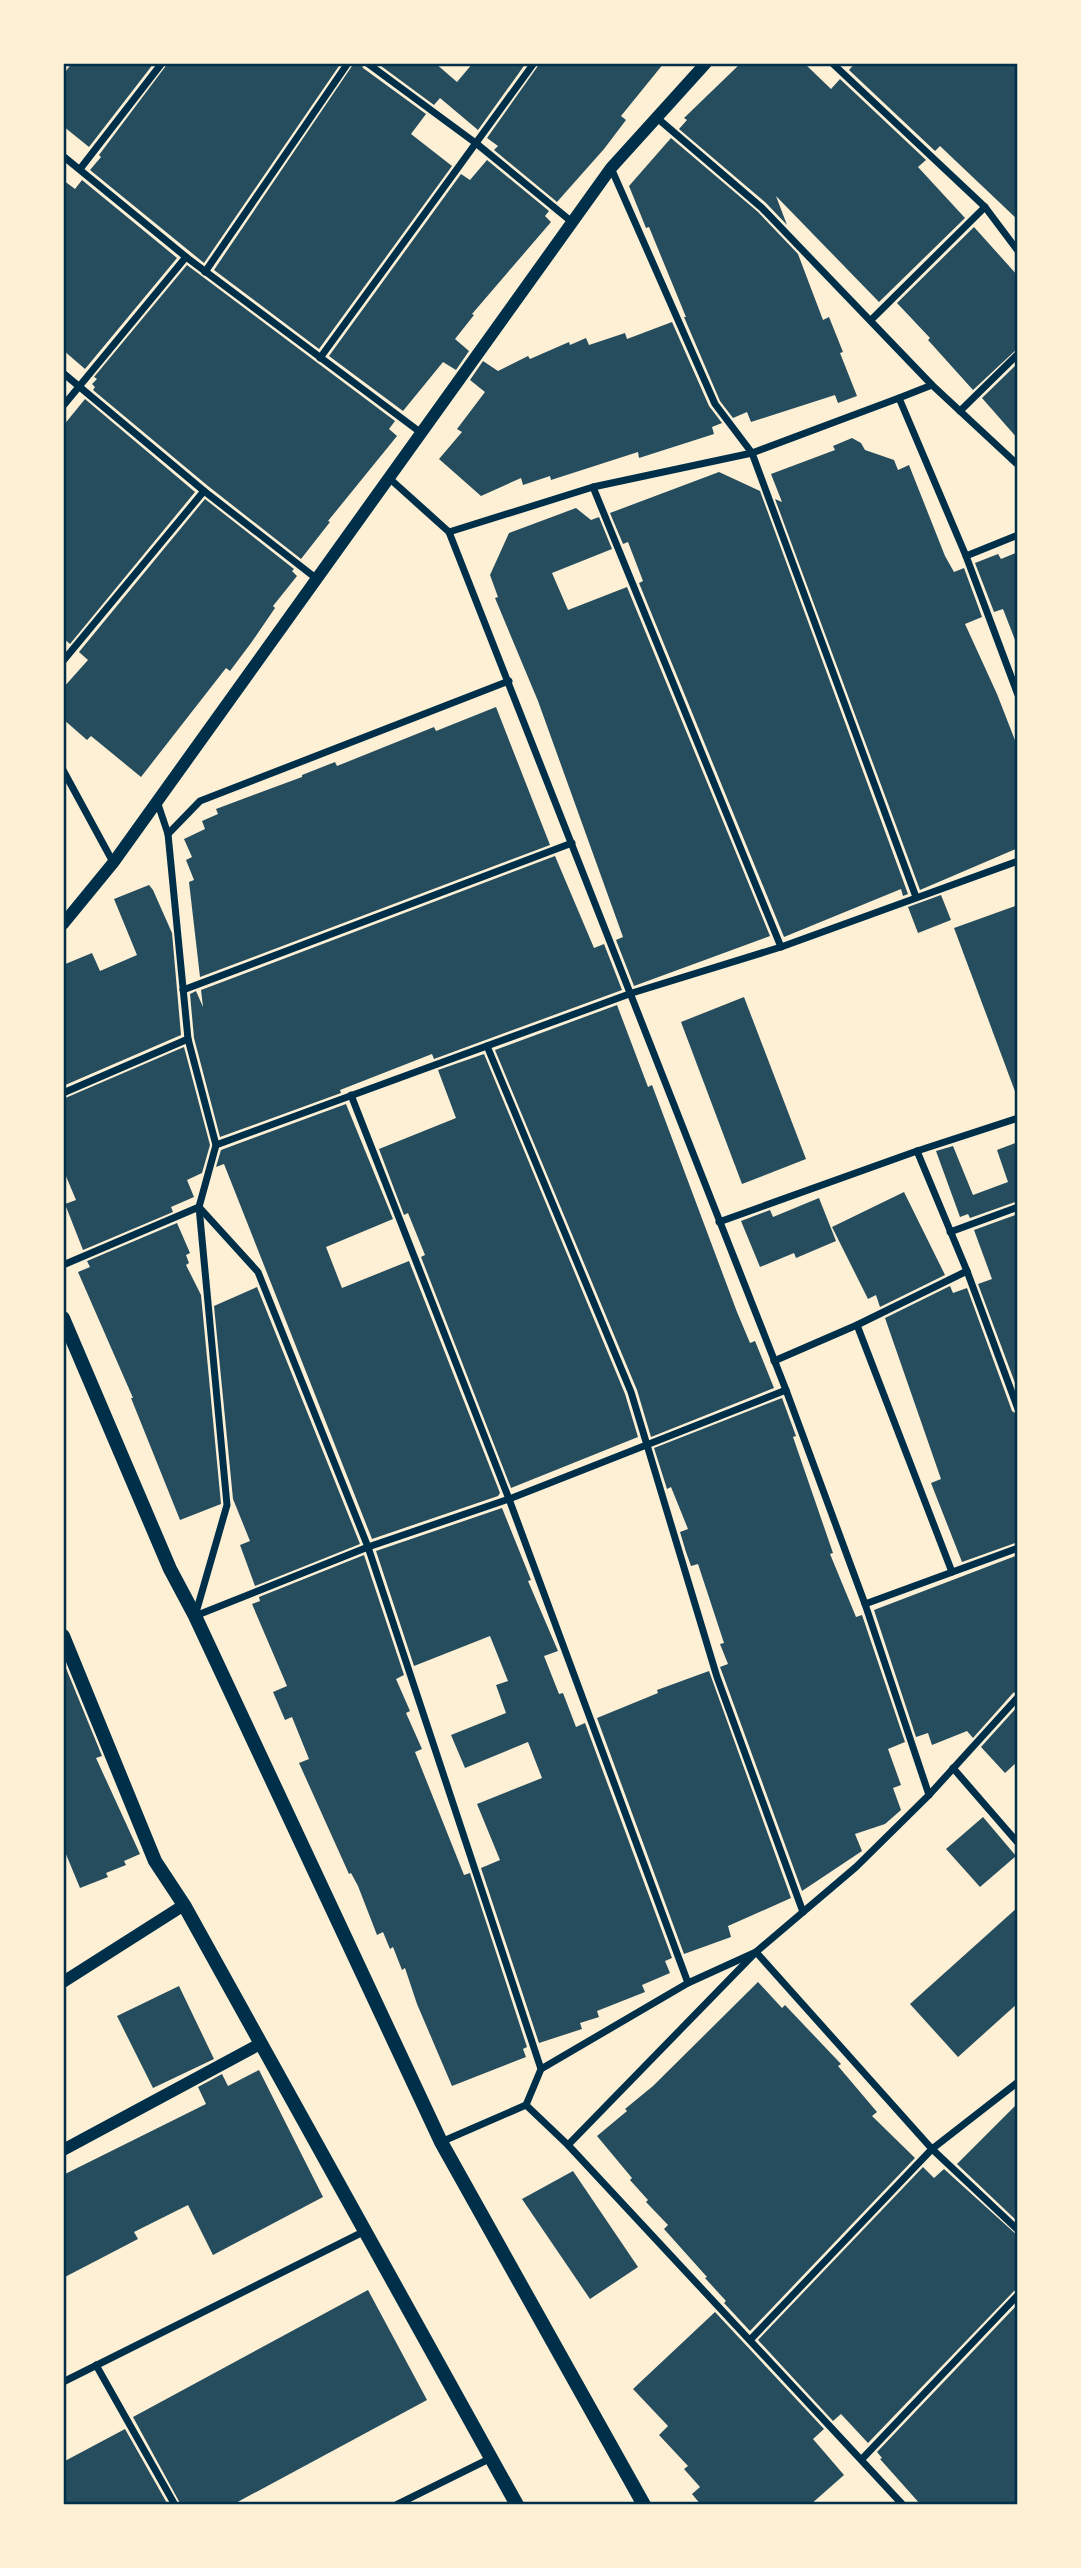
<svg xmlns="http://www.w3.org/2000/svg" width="1081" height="2568" font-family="Inter,sans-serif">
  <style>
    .building { fill: #264d5e }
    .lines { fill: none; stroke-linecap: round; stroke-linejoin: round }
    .minor { stroke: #003049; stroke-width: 7 }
    .tertiary { stroke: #003049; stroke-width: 12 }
    .secondary { stroke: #003049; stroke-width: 14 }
    .neatline { fill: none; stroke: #003049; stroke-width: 2.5 }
  </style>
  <rect width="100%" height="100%" fill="#fdf0d5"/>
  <g class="building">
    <polygon points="72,63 154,63 89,147 63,126 63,75"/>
    <polygon points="168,63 341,63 204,263 90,170 101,157 99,155"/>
    <polygon points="354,63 361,63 363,68 426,114 411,134 452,166 319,349 214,270"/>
    <polygon points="377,63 435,63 457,82 473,63 526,63 478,130 440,98 434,105"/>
    <polygon points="540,63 664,63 621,116 626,120 604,149 557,202 494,150 498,146 487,138"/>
    <polygon points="741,63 804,63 831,89 840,79 926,160 918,167 965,218 879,302 776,196 787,225 766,203 679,129 687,120 684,118"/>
    <polygon points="855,63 1018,63 1018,220 940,146 935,151 849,70"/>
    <polygon points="671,138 758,212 798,254 823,320 829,317 843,352 840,353 857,396 838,403 835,395 751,422 747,412 733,418 720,401 684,317 686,317 649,227 646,228 629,186"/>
    <polygon points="487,160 549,211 545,216 551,222 472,314 474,315 455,339 469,351 456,370 443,362 403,411 329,356 461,174 470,180"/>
    <polygon points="63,180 75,189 82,180 177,258 85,369 63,350"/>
    <polygon points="974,227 1018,276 1018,348 973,390 928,340 930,338 897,303"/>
    <polygon points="187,265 395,421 389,429 397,436 328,521 330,522 301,559 208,486 93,390 95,387 92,384 97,379 94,377"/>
    <polygon points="672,322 709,406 722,423 712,427 714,434 639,458 638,452 551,480 550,476 523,485 521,478 481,496 439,459 462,432 457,429 485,392 470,380 483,361 498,371 528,356 530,359 569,342 570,345 586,338 589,345 625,333 627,339"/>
    <polygon points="1018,363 1018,439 982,398"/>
    <polygon points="85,399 195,492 70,644 63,638 63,426"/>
    <polygon points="852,438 861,443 865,450 894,460 898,470 909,465 945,556 954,572 964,568 982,617 965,624 997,694 1018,748 1018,848 920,890 775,499 782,502 771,474 835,450 833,446"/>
    <polygon points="719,472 760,491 908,894 903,896 901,889 784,937 639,583 643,581 628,542 623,544 610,513"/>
    <polygon points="205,499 294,569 292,571 297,576 273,606 275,608 251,643 230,671 226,668 141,777 91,736 87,740 63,719 63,688 88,660 79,652"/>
    <polygon points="576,508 591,520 599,517 612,549 552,573 568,610 627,587 770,936 634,986 616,940 623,937 538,701 495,598 498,597 490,575 509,533"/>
    <polygon points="1018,552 1018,645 1017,645 1003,609 994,612 975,563 998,554 1001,559"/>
    <polygon points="496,707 550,845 200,977 189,882 194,880 186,860 192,857 184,839 205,829 202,821 218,814 216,809 302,777 302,775 335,762 337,766 434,727 436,731"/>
    <polygon points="555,856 594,948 604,944 622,990 434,1059 432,1054 340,1090 341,1093 220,1137 194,1038 190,994 196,991 203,1007 201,990"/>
    <polygon points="149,885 153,890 172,933 181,1035 63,1086 63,965 92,953 100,971 137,955 114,899"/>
    <polygon points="941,895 951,920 918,933 908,907"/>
    <polygon points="1018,905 1018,1094 1016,1094 954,928"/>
    <polygon points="744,997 806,1159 742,1184 681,1022"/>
    <polygon points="617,1005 648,1087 652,1085 737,1312 750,1343 755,1341 774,1388 651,1437 637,1390 495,1050"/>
    <polygon points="184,1047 210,1145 202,1173 187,1180 194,1197 171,1207 173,1212 83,1250 65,1204 76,1200 63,1169 63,1099"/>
    <polygon points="484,1054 625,1394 638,1437 511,1488 421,1257 425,1255 408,1213 404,1215 379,1149 456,1118 438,1070"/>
    <polygon points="346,1104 393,1219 326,1247 342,1288 409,1261 500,1493 498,1496 372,1539 224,1164 216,1167 221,1150"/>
    <polygon points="1018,1142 1018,1201 970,1218 968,1214 960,1217 936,1151 953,1146 973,1195 1008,1182 997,1150"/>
    <polygon points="904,1192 945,1275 880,1307 876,1295 868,1299 832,1227"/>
    <polygon points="819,1198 836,1241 796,1258 794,1253 760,1267 741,1221 770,1210 773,1217"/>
    <polygon points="1018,1214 1018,1391 978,1284 992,1279 974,1230"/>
    <polygon points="177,1223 190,1253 186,1255 189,1263 186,1265 201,1295 221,1504 180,1520 131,1398 133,1398 78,1272 90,1267 87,1261"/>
    <polygon points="950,1286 953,1293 967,1288 1012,1411 1018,1415 1018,1542 962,1562 931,1483 941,1479 885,1318"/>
    <polygon points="257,1287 360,1544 255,1586 240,1545 250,1541 233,1499 214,1306"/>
    <polygon points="782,1398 796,1436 793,1437 833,1553 830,1554 856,1617 862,1615 905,1742 888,1749 901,1785 893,1788 901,1810 885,1824 855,1834 862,1851 802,1891 723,1675 720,1667 728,1664 720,1644 724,1643 698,1564 691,1566 686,1552 680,1532 688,1529 671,1487 667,1489 654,1448"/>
    <polygon points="502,1508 531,1580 528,1581 558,1651 544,1656 559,1694 563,1693 576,1727 585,1723 672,1958 665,1961 670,1973 642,1985 645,1992 597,2011 599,2017 580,2023 582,2029 539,2043 481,1868 500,1860 477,1804 542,1778 528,1742 465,1768 451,1735 506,1713 496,1685 508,1681 490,1636 414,1666 376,1551"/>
    <polygon points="364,1555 404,1675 396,1679 410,1711 406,1713 422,1749 415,1752 464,1875 470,1873 527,2047 523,2049 526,2057 452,2086 417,2004 405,1968 402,1970 393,1947 390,1949 383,1932 377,1935 358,1886 351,1873 349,1874 299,1763 309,1759 292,1717 285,1720 273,1692 287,1686 252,1604 260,1601 259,1597"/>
    <polygon points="1018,1555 1018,1691 1013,1693 973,1738 967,1731 932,1745 928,1733 916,1737 874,1610"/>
    <polygon points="63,1661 102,1756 96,1758 140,1854 124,1861 126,1865 106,1873 108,1877 80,1888 63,1847"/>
    <polygon points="709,1671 791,1898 728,1926 731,1937 684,1954 597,1718 658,1693 657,1690"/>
    <polygon points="1018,1706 1018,1761 1005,1773 981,1747"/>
    <polygon points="983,1817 1016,1856 980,1887 946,1849"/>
    <polygon points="1018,1907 1018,2003 958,2057 910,2004"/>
    <polygon points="758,1982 782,2008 785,2005 841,2064 838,2066 877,2112 872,2116 915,2158 750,2331 724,2303 726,2301 705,2278 707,2277 664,2229 668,2225 646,2202 648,2200 630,2180 632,2178 597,2136 627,2111 625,2109 653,2086"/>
    <polygon points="179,1986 214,2059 153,2088 117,2016"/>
    <polygon points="259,2070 323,2197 213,2255 188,2205 134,2232 138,2239 63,2278 63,2175 206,2104 198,2087 222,2074 228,2086"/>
    <polygon points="1018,2103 1018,2222 957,2164"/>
    <polygon points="923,2167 934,2178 944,2169 1018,2236 1018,2289 1014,2291 868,2443 841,2414 833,2421 758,2340"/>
    <polygon points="573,2171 638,2267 590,2299 522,2199"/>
    <polygon points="368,2290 427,2400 232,2505 181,2505 133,2417"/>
    <polygon points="1018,2304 1018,2505 921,2505 880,2459 882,2458 877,2452"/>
    <polygon points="715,2312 824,2429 813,2439 844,2475 810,2505 701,2505 692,2494 700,2487 684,2469 688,2466 659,2435 668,2426 633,2389"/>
    <polygon points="125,2429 168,2505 63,2505 63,2462"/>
  </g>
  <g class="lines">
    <g class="minor">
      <polyline points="367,63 477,144 572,222"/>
      <polyline points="832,63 985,207 1018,251"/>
      <polyline points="656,117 762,208 932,385 1018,465"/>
      <polyline points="63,156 186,257 420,432"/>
      <polyline points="611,168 715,404 752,453 916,897"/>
      <polyline points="80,169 162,63"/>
      <polyline points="205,272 348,63"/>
      <polyline points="871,320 985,207"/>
      <polyline points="320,358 534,63"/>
      <polyline points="63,373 204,491 317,579"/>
      <polyline points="932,385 899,398 966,556 1018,695"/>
      <polyline points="63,406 186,257"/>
      <polyline points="960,411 1018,354"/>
      <polyline points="389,478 449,532 786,1390 865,1604 929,1795"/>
      <polyline points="593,487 781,947"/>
      <polyline points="449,532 593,487 752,453 899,398"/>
      <polyline points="966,556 1018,535"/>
      <polyline points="63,661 204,491"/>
      <polyline points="63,770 113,862"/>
      <polyline points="157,801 168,834 188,1039 216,1145 199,1207 227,1505 195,1616 368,1547 509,1499 786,1390"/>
      <polyline points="168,834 200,801 509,681"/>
      <polyline points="183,990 572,843"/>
      <polyline points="487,1046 631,1392 717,1677 803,1912"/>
      <polyline points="63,1093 188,1039"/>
      <polyline points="351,1095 509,1499 688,1983"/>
      <polyline points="216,1145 632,993 781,947 1018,861"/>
      <polyline points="917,1151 967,1271 1018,1409"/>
      <polyline points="719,1222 917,1151 1018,1118"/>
      <polyline points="950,1232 1018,1207"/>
      <polyline points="63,1265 199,1207 258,1272 368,1547 541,2069 526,2105 568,2145 903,2505"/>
      <polyline points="857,1325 952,1572"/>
      <polyline points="774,1361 857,1325 967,1271"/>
      <polyline points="865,1604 1018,1548"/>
      <polyline points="953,1768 1018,1843"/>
      <polyline points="541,2069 688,1983 756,1952 932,2149 1018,2230"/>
      <polyline points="441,2142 526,2105"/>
      <polyline points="568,2145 756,1952 856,1867 929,1795 1018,1697"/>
      <polyline points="750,2340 932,2149 1018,2082"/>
      <polyline points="96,2365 175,2505"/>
      <polyline points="63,2382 363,2232"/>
      <polyline points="862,2459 1018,2295"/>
      <polyline points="396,2505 491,2458"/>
    </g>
    <g class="tertiary">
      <polyline points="63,924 113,863 611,168 706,63"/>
      <polyline points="63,1982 184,1905"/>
      <polyline points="63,2150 260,2044"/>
    </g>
    <g class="secondary">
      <polyline points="63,1318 170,1569 195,1616 441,2142 644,2505"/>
      <polyline points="63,1636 155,1861 184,1905 517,2505"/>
    </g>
  </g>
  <rect width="1081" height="2568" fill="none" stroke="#fdf0d5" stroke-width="130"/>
  <rect x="65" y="65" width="951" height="2438" class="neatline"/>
</svg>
